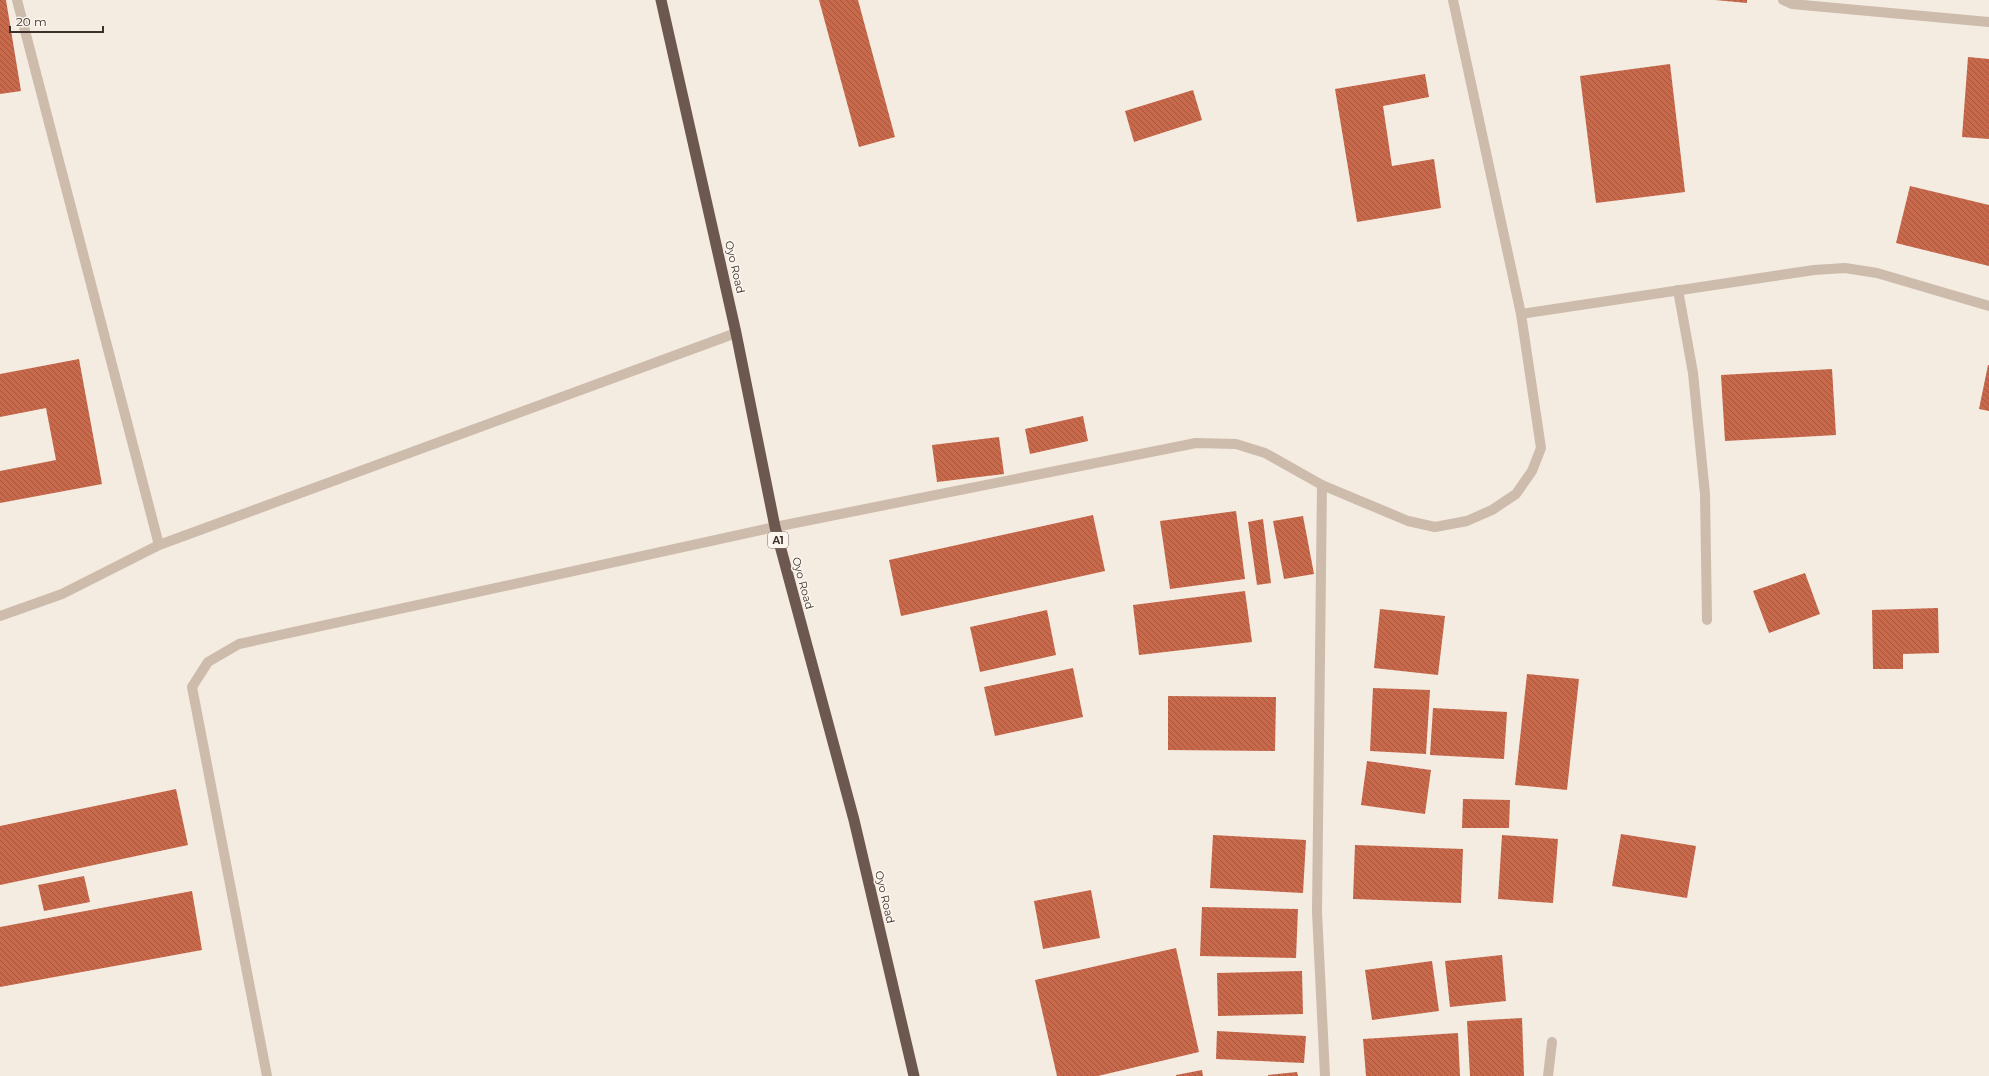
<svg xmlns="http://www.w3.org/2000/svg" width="1989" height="1076" font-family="Montserrat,sans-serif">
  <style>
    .building { fill: url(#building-back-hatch) }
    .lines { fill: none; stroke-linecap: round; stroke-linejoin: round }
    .service { stroke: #cdbbac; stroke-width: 10 }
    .minor { stroke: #cdbbac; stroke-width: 10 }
    .trunk { stroke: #6c584f; stroke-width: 11 }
    .labels { text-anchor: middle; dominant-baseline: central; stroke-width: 3.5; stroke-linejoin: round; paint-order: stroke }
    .shield { fill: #fbf5ee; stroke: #756b66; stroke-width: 1 }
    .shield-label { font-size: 10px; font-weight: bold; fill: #3b302b }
    .street-label { font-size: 11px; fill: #3b302b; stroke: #fbf5ee }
  </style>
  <defs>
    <pattern id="building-back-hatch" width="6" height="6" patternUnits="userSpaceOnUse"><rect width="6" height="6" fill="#c8694b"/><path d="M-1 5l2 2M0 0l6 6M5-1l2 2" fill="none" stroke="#a4573f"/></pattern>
  </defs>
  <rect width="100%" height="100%" fill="#f4ebe1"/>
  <g class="building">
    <polygon points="0,0 6,0 21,91 0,94"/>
    <polygon points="819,0 858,0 895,137 859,147"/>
    <polygon points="1715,0 1747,0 1747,3"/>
    <polygon points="1968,57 1989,59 1989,139 1962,137"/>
    <polygon points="1670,64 1685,192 1596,203 1580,76"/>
    <polygon points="1425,74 1429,97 1383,106 1392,166 1434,159 1441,208 1357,222 1335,89"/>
    <polygon points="1193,90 1202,120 1134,142 1125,111"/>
    <polygon points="1910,186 1989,205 1989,266 1896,243"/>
    <polygon points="79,359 102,484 0,503 0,471 56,460 46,408 0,417 0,374"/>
    <polygon points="1988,365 1989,365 1989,411 1979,409"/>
    <polygon points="1832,369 1836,435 1725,441 1721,375"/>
    <polygon points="1083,416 1088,441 1030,454 1025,429"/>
    <polygon points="999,437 1004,474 937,482 932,445"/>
    <polygon points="1236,511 1245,579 1170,589 1160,521"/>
    <polygon points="1093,515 1105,571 901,616 889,560"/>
    <polygon points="1303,516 1314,574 1284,579 1273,521"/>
    <polygon points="1263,519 1271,583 1257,585 1248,522"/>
    <polygon points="1805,573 1820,614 1769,633 1753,591"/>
    <polygon points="1245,591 1252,642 1139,655 1133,605"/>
    <polygon points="1938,608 1939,653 1903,654 1903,669 1873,669 1872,610"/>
    <polygon points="1380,609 1445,616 1438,675 1374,668"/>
    <polygon points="1047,610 1056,655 980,672 970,627"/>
    <polygon points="1073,668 1083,717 995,736 984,687"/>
    <polygon points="1527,674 1579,679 1567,790 1515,785"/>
    <polygon points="1373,688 1430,690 1426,754 1370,751"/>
    <polygon points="1168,696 1276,697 1275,751 1168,750"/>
    <polygon points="1433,708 1507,712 1504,759 1430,755"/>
    <polygon points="1367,761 1431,770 1425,814 1361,805"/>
    <polygon points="176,789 188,845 0,885 0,826"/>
    <polygon points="1463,799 1510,800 1509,828 1462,828"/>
    <polygon points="1621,834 1696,846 1687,898 1612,886"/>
    <polygon points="1213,835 1306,840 1303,893 1210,888"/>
    <polygon points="1502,835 1558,839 1553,903 1498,899"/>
    <polygon points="1355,845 1463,849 1461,903 1353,899"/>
    <polygon points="84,876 90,902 44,911 38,885"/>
    <polygon points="1091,890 1100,938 1043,949 1034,901"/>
    <polygon points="192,891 202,950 0,987 0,927"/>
    <polygon points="1202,907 1298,909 1296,958 1200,956"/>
    <polygon points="1176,948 1199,1052 1098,1076 1057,1076 1035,980"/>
    <polygon points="1502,955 1506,1001 1450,1007 1445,961"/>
    <polygon points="1432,961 1439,1011 1372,1020 1365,970"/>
    <polygon points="1302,971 1303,1014 1218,1016 1217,973"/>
    <polygon points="1522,1018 1524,1076 1470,1076 1467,1021"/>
    <polygon points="1217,1031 1306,1036 1304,1063 1216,1059"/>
    <polygon points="1458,1033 1460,1076 1366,1076 1363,1039"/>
    <polygon points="1202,1070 1203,1076 1176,1076 1176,1075"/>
    <polygon points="1297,1072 1298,1076 1268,1076 1268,1075"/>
  </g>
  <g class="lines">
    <polyline class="service" points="267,1076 192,687 208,662 239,644 775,527"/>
    <g class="minor">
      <polyline points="17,0 159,545"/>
      <polyline points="1783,0 1792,4 1989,22"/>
      <polyline points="1678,290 1693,373 1705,494 1707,620"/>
      <polyline points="1521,314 1814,270 1845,268 1877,273 1989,306"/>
      <polyline points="1322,485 1317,912 1325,1076"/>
      <polyline points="775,527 1196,443 1236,444 1265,453 1322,485 1408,521 1435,527 1467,521 1492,510 1516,494 1532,471 1541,448 1521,314 1453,0"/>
      <polyline points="0,616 62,594 159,545 736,333"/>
      <polyline points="1548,1076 1552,1042"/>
    </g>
    <polyline class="trunk" points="661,0 736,333 775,527 854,820 914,1076"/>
  </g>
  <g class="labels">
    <rect class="shield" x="768" y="532" width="20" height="16" rx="3"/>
    <g class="shield-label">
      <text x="778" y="540">A1</text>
    </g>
    <g class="street-label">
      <text transform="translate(735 267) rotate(77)">Oyo Road</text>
      <text transform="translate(803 583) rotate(75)">Oyo Road</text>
      <text transform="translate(885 897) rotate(77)">Oyo Road</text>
    </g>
  </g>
  <path d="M10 26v6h93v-6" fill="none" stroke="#3b302b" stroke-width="2"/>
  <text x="16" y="26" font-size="12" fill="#3b302b" stroke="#fbf5ee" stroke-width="3" paint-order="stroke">20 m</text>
</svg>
